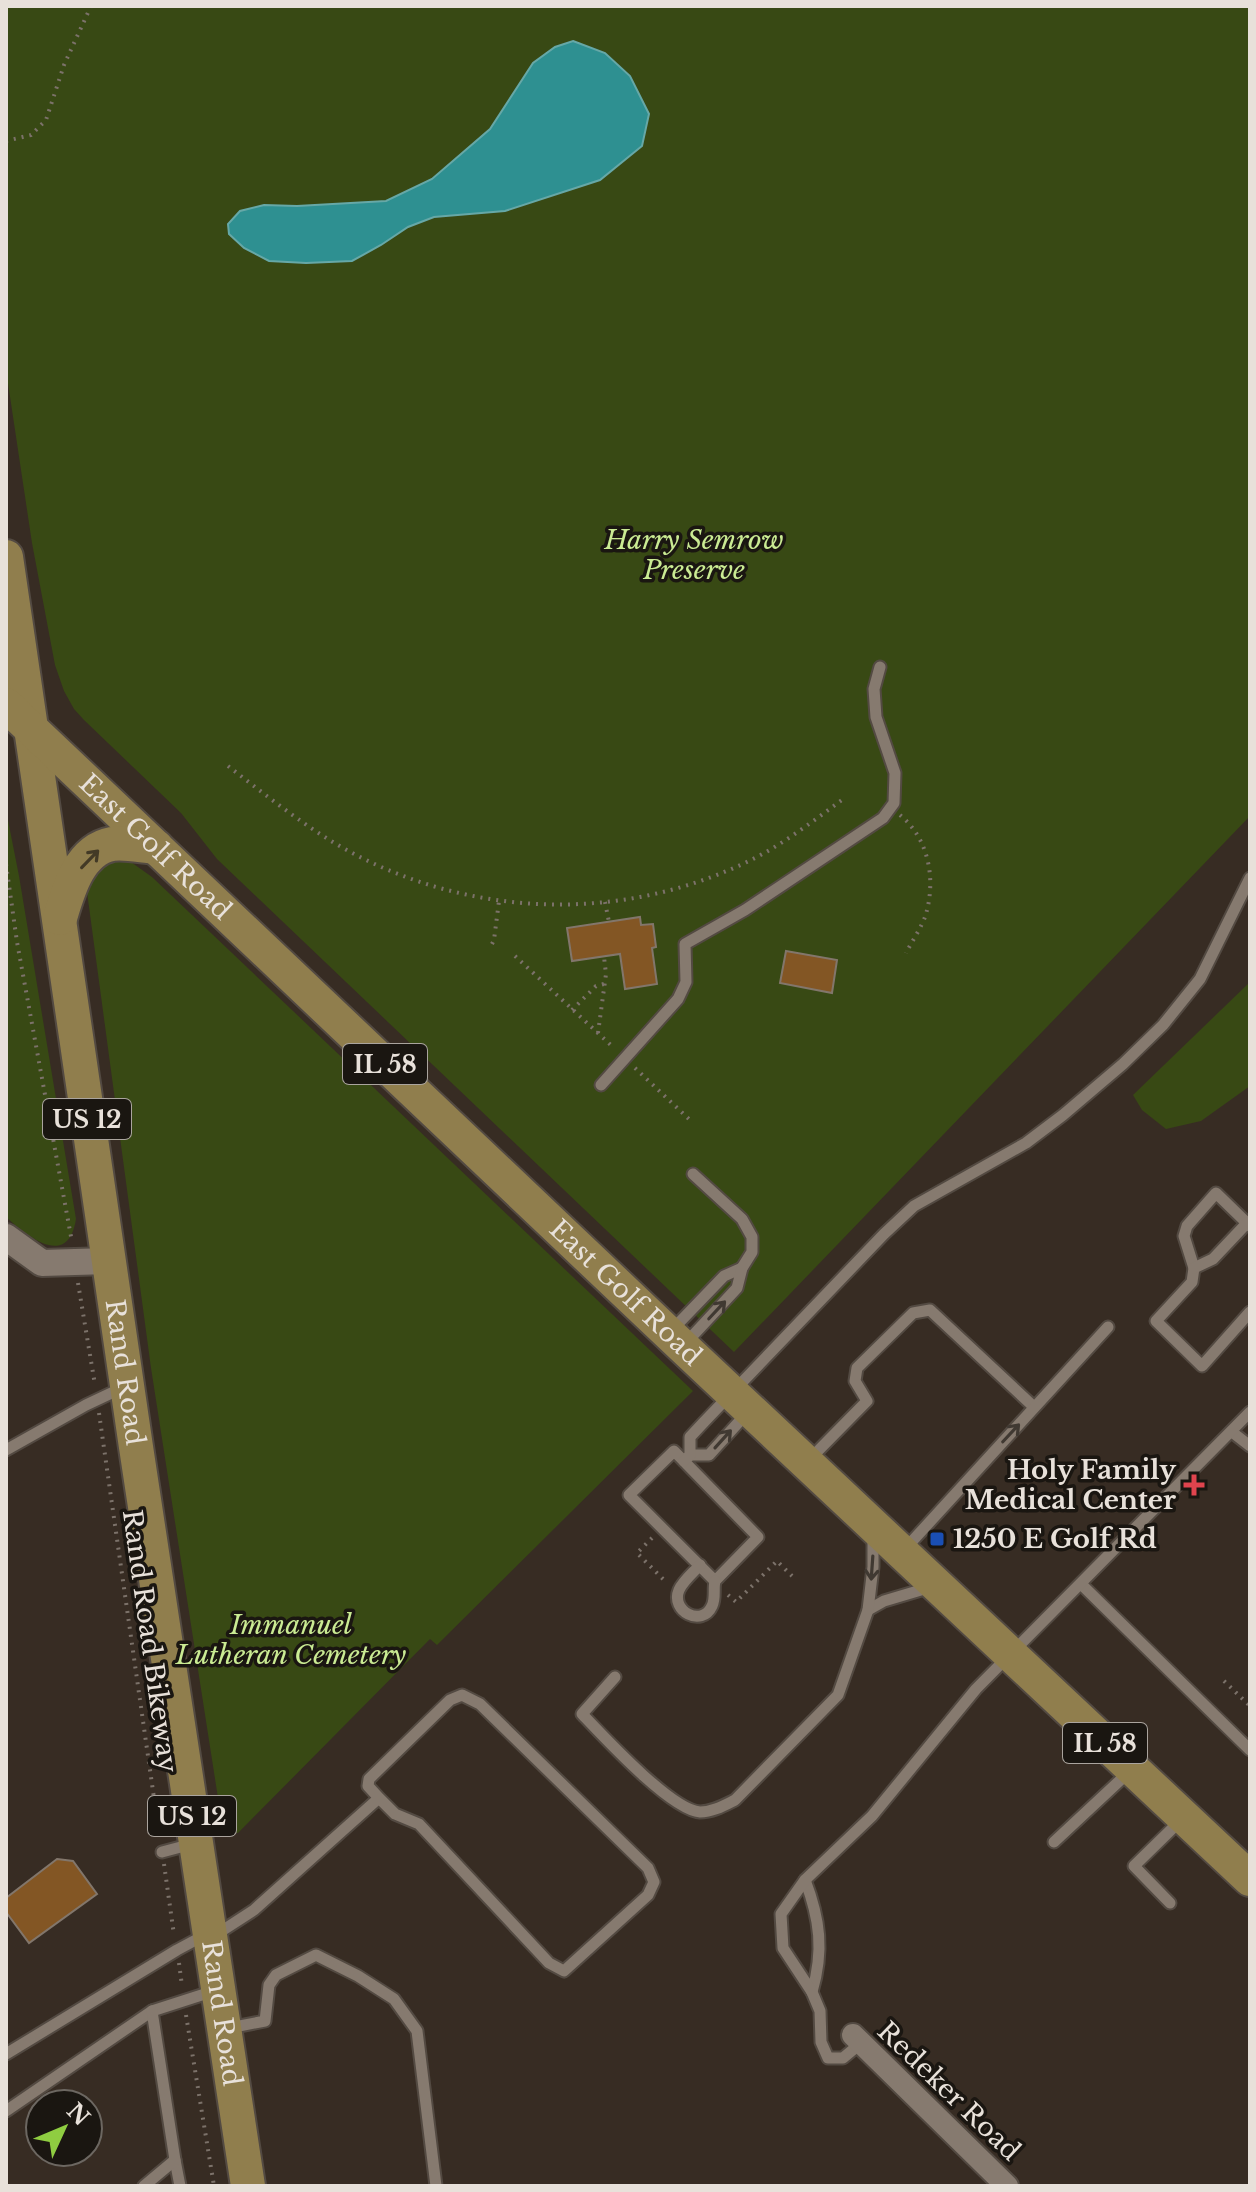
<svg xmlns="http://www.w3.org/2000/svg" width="1256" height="2192" font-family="'Libre Baskerville',serif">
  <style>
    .green { fill: #384914 }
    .water { fill: #2e9091; stroke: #66a8a7; stroke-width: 2 }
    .building { fill: #835624; stroke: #82766b; stroke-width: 2 }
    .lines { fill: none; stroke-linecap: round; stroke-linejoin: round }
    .service-casing { stroke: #534a42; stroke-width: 15 }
    .minor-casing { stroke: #534a42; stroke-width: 26 }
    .tertiary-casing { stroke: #534a42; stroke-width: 30 }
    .primary-casing { stroke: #534a42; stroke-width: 38 }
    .path { stroke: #7c726a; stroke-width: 4; stroke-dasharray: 2 6; stroke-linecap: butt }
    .service { stroke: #867a6f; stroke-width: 11 }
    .minor { stroke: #867a6f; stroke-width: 22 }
    .tertiary { stroke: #867a6f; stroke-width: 26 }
    .primary { stroke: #907e4d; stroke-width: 34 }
    .oneway { stroke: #433a26 }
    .oneway2 { stroke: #403932 }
    .health-dot { fill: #e0444e; stroke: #1a1611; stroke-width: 3 }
    .transit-dot { fill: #1a4fb4; stroke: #1a1611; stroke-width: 3 }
    .labels { text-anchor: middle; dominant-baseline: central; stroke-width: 7; stroke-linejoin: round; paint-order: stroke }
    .shield { fill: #1a1611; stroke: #aaa49e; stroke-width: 2 }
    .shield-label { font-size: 24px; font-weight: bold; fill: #e8e1da }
    .park-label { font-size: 26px; font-style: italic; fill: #caeb93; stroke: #1a1611 }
    .street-label { font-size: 26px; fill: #e8e1da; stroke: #1a1611 }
    .poi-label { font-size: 26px; font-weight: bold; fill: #e8e1da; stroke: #1a1611; text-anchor: end }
  </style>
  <rect width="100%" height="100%" fill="#372c23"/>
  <g class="green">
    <polygon points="6,6 1250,6 1250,816 734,1352 217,859 181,813 84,720 74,709 64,691 55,665 32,543 6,370"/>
    <path d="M 6,810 L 19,876 L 76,1219 C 68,1270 27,1236 6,1217 Z"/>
    <path d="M 119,859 L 131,862 L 152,877 L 693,1391 L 437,1645 L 430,1639 L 238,1833 L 223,1830 L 151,1368 L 87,892 C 89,872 99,862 119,859 Z"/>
    <polygon points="1250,982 1250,1086 1201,1121 1166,1129 1142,1110 1133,1095"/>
  </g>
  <polygon class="water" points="573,41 605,53 630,76 649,114 642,146 600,180 505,211 434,217 408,227 381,245 352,261 306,263 269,261 244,248 229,234 228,224 240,211 264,205 297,206 386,201 432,179 490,129 533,63 555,47"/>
  <g class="building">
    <polygon points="640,917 641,925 653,924 656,947 652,948 657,984 625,989 620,954 572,961 567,928"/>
    <polygon points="786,951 837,960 832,993 780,983"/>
    <polygon points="57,1859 73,1861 97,1894 29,1943 6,1912 6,1898"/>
  </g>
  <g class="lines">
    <g class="service-casing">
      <g id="service">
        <polyline points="601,1085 678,999 686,982 685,944 745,910 883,818 894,803 895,773 876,717 874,689 880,667"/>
        <polyline points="1250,1226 1216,1193 1187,1226 1184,1236 1194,1268 1192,1282 1156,1321 1202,1366 1250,1312"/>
        <polyline points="1194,1268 1213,1259 1247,1223"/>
        <polyline points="672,1330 724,1276 742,1268"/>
        <polyline points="684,1345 737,1288 742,1268 752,1252 752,1237 742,1219 693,1174"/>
        <polyline points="1232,1432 1250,1446"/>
        <polyline points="6,1450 86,1405 122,1388"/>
        <polygon points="674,1451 758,1537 715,1581 629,1495"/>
        <polyline points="690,1455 709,1455 747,1413"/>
        <polyline points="684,1461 690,1455 690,1437 704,1422 884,1234 914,1206 1026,1143 1063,1115 1123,1064 1163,1025 1200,979 1250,878"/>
        <polyline points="808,1461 867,1401 855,1381 857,1368 913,1313 930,1310 1034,1407"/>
        <polyline points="905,1549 1108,1327"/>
        <path d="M 700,1565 C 693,1573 683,1581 679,1590 C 670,1611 702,1628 712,1606 C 716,1598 713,1589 715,1581"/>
        <polyline points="1081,1584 1250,1750"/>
        <polyline points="868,1610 884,1601 931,1587"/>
        <path d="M 615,1677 L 582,1714 C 604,1737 671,1810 700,1812 C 713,1812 725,1805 735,1800 L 838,1695 L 868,1610 L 873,1567 L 873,1535"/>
        <polyline points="1054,1842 1129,1772"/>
        <polyline points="162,1852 192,1844"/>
        <path d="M 805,1880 C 820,1919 824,1951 812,1992"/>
        <polyline points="1170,1903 1134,1866 1180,1821"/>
        <polyline points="214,1936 254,1910 379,1798 395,1814 419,1824 549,1963 564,1971 648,1895 654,1882 648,1868 480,1704 462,1695 450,1700 369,1779 368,1786 379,1798"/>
        <polyline points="229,2028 265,2021 269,1985 276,1975 316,1955 358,1976 394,1999 417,2031 436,2186"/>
        <polyline points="861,2043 843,2058 828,2058 821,2042 820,2011 812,1992 783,1948 781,1914 805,1880 872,1816 976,1689 1250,1412"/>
        <polyline points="6,2054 177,1950 205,1935"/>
        <polyline points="6,2111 152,2011 214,1991"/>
        <polyline points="175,2160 180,2186"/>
        <polyline points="144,2186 175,2160 152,2011"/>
      </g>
    </g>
    <g class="minor-casing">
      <polyline id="minor" points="853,2035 1007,2186"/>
    </g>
    <g class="tertiary-casing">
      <polyline id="tertiary" points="6,1237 42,1263 108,1261"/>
    </g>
    <g class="primary-casing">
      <g id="primary">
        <path id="s1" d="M 6,557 L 136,1447 L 248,2186"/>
        <path id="s2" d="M 6,705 L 683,1347 L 1250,1879"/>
        <path d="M 60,918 C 68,891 79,850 112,844 C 125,842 142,846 156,847"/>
      </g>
    </g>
    <g class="path">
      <polyline points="6,141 31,135 46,120 64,65 91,6"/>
      <path d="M 228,766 C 263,793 298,821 336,844 C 465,919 622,925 755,858 C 788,841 817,818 846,797"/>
      <path d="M 900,815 C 929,839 936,879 926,914 C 922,927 912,941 906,953"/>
      <polyline points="6,864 17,942 72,1242"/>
      <polyline points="605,902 609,922"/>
      <polyline points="492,944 494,940 499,901"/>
      <polyline points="515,956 614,1048"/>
      <polyline points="572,1010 596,986 604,984"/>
      <polyline points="598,1033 606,974 604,957"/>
      <polyline points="635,1068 691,1121"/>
      <polyline points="78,1283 95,1385"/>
      <polyline points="99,1413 160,1840"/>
      <polyline points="652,1538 637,1553 667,1583"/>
      <polyline points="728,1595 736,1602 777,1561 792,1576"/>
      <polyline points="1224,1681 1250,1706"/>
      <polyline points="164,1864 174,1935"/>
      <polyline points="179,1963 182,1986"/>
      <polyline points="186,2015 214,2186"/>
    </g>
    <use href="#service" class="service"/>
    <use href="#minor" class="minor"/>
    <use href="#tertiary" class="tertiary"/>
    <use href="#primary" class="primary"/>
  </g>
  <defs><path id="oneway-shaft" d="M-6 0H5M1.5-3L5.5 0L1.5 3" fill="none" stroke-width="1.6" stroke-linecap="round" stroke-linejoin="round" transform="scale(2)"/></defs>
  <use class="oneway" href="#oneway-shaft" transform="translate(90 859) rotate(-46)"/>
  <g class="oneway2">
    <use href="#oneway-shaft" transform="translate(717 1310) rotate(-47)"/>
    <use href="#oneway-shaft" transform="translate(1011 1433) rotate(-47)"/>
    <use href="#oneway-shaft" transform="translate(723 1439) rotate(-48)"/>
    <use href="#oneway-shaft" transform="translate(872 1568) rotate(94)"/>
  </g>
  <path class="health-dot" d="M1190 1473h8v8h8v8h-8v8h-8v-8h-8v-8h8z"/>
  <rect class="transit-dot" x="929" y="1531" width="16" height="16" rx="4"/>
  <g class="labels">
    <g class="shield">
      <rect x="343" y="1044" width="84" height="40" rx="6"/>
      <rect x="43" y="1099" width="88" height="40" rx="6"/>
      <rect x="1063" y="1723" width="84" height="40" rx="6"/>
      <rect x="148" y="1796" width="88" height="40" rx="6"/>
    </g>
    <g class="shield-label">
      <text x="385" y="1064">IL 58</text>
      <text x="87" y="1119">US 12</text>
      <text x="1105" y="1743">IL 58</text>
      <text x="192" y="1816">US 12</text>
    </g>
    <g class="park-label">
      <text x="694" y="540">Harry Semrow<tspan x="694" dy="30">Preserve</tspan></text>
      <text x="291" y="1625">Immanuel<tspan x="291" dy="30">Lutheran Cemetery</tspan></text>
    </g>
    <g class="street-label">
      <text stroke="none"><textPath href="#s2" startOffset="206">East Golf Road</textPath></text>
      <text stroke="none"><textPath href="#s2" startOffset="854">East Golf Road</textPath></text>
      <text stroke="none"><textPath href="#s1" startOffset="824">Rand Road</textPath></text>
      <text transform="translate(150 1641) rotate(82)">Rand Road Bikeway</text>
      <text stroke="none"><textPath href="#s1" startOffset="1472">Rand Road</textPath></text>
      <text transform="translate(949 2091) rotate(44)">Redeker Road</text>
    </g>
    <g class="poi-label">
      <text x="1176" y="1470">Holy Family<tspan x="1176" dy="30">Medical Center</tspan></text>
      <text x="953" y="1539" text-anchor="start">1250 E Golf Rd</text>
    </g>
  </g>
  <rect width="1256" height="2192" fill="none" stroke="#e8e1da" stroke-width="16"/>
  <g transform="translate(64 2128) rotate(46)"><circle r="38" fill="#1a1611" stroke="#6c6761" stroke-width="2"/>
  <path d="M0-6L14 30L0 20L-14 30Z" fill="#8fcd41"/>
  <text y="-12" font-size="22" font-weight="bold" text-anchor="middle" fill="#e8e1da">N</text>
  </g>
</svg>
